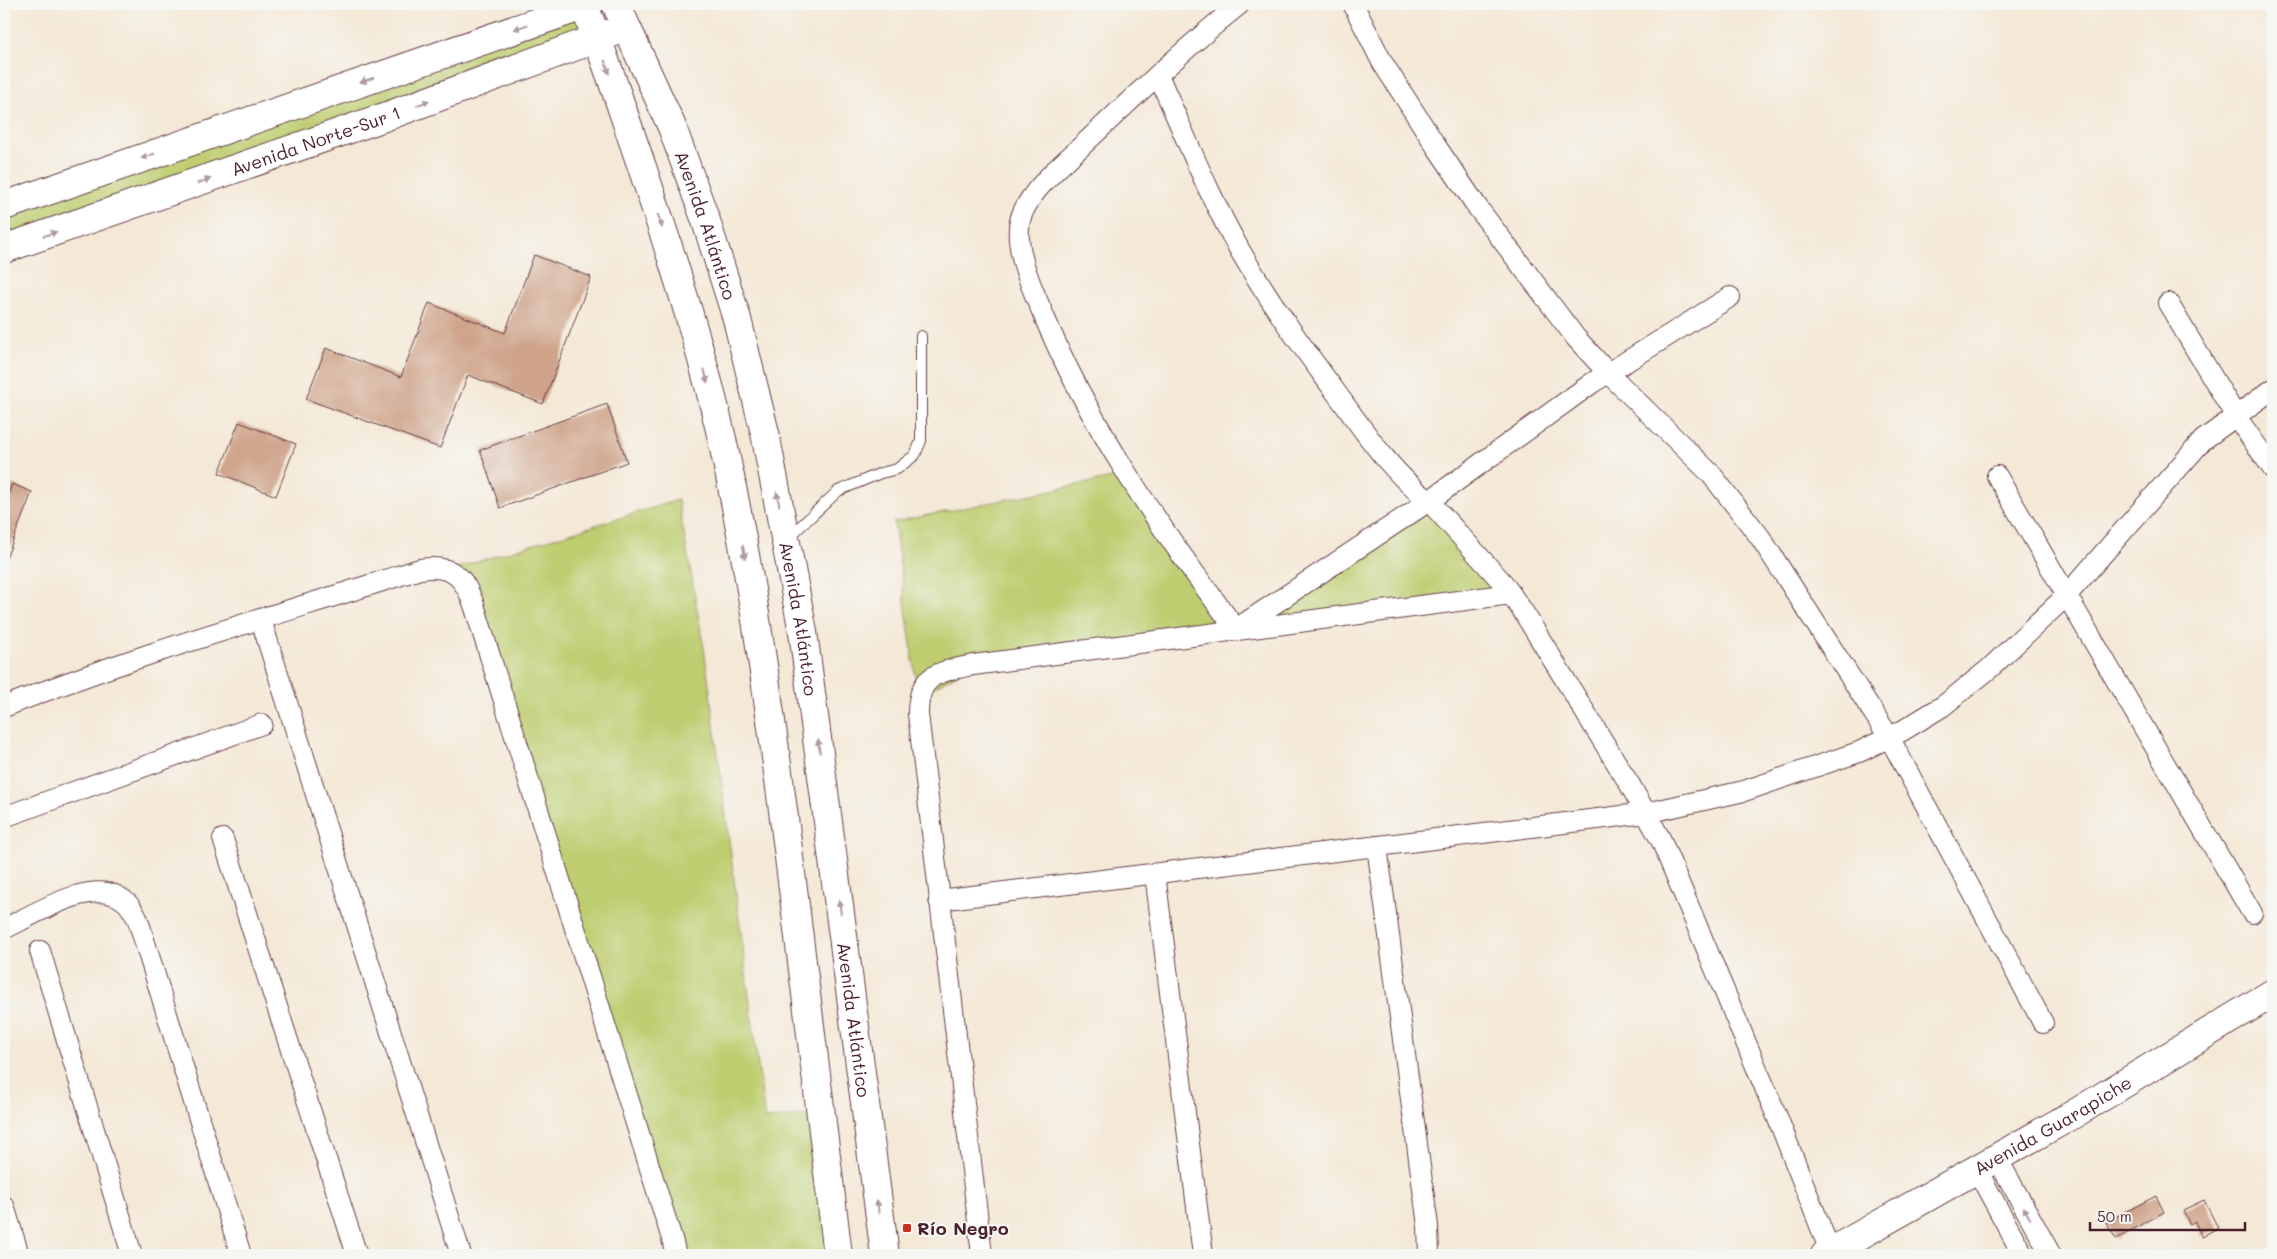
<svg xmlns="http://www.w3.org/2000/svg" width="2277" height="1259" font-family="Mali,sans-serif">
  <style>
    .green { fill: #becd70; stroke: #84764e }
    .building { fill: #cfa48b }
    .lines { fill: none; stroke-linecap: round; stroke-linejoin: round }
    .lane-casing { stroke: #643d45; stroke-width: 12 }
    .street-casing { stroke: #643d45; stroke-width: 22 }
    .secondary-casing { stroke: #643d45; stroke-width: 30 }
    .lane { stroke: #fff; stroke-width: 10 }
    .street { stroke: #fff; stroke-width: 20 }
    .secondary { stroke: #fff; stroke-width: 28 }
    .oneway { fill: #ae9aa0 }
    .poi-dot { fill: #c8321e; stroke: #f6f6f2; stroke-width: 2 }
    .labels { text-anchor: middle; dominant-baseline: central; stroke-width: 4; stroke-linejoin: round; paint-order: stroke }
    .street-label { font-size: 18px; fill: #4a1f2b; stroke: #f6f6f2 }
    .poi-label { font-size: 18px; font-weight: bold; fill: #4a1f2b; stroke: #f6f6f2; text-anchor: start }
  </style>
  <rect width="100%" height="100%" fill="#f6f6f2"/>
  <filter id="ink" filterUnits="userSpaceOnUse"><feTurbulence type="fractalNoise" baseFrequency=".02" numOctaves="2"/><feDisplacementMap in="SourceGraphic" scale="10" xChannelSelector="R" yChannelSelector="G"/><feConvolveMatrix kernelMatrix="1 2 1 2 8 2 1 2 1" color-interpolation-filters="sRGB"/></filter>
  <filter id="wash" filterUnits="userSpaceOnUse"><feTurbulence type="fractalNoise" baseFrequency=".0096" numOctaves="4" result="noise"/><feDisplacementMap in="SourceGraphic" scale="20" xChannelSelector="R" yChannelSelector="G"/><feGaussianBlur stdDeviation="1.12" result="paint"/><feColorMatrix in="noise" values="0 0 0 0 0 0 0 0 0 0 0 0 0 0 0 0 0 1.4 0 .05"/><feComposite in="paint" operator="in"/></filter>
  <g filter="url(#wash)">
    <rect width="100%" height="100%" fill="#f4e8d6"/>
    <g class="green">
      <polygon points="583,5 598,39 4,249 4,206"/>
      <polygon points="1127,475 1236,629 1429,501 1511,594 973,665 918,696 894,522"/>
      <polygon points="678,500 705,654 765,1119 821,1114 838,1255 676,1255 470,593 449,570"/>
    </g>
    <g id="blocks">
      <g class="building">
        <polygon points="534,255 591,277 543,404 468,375 440,448 306,399 326,348 401,377 429,303 505,333"/>
        <polygon points="607,404 627,462 500,508 480,450"/>
        <polygon points="239,422 296,444 276,496 219,473"/>
        <polygon points="12,484 32,492 5,561 4,505"/>
        <polygon points="2156,1196 2164,1212 2116,1239 2106,1222"/>
        <polygon points="2204,1200 2218,1228 2202,1236 2195,1222 2190,1225 2183,1210"/>
      </g>
    </g>
  </g>
  <g filter="url(#ink)">
    <use href="#blocks" fill-opacity="0" stroke="#643d45" stroke-width="1"/>
    <g class="lines">
      <g class="lane-casing">
        <polyline id="lane" points="787,539 838,491 881,473 897,469 915,455 921,441 921,336"/>
      </g>
      <g class="street-casing">
        <g id="street">
          <path d="M 1240,4 C 1186,47 1136,95 1086,142 C 1066,161 1034,186 1023,212 C 1010,239 1030,284 1041,309 C 1089,426 1160,529 1236,629 L 1429,501 L 1592,383 L 1730,297"/>
          <polyline points="1353,4 1382,62 1436,146 1478,208 1576,338 1608,373 1711,474 1760,537 1889,737 2043,1023"/>
          <path d="M 1158,75 C 1185,135 1209,197 1242,254 C 1271,304 1306,352 1340,398 C 1366,434 1393,474 1429,501 L 1503,583 L 1524,613 L 1630,785 L 1661,840 L 1778,1119 L 1830,1251"/>
          <polyline points="2168,303 2235,415 2273,469"/>
          <polyline points="1997,476 2252,913"/>
          <polyline points="261,620 461,1255"/>
          <path d="M 4,707 C 139,653 281,614 420,569 C 453,564 465,577 475,608 L 672,1239 L 676,1255"/>
          <polyline points="4,817 262,724"/>
          <polyline points="223,839 357,1255"/>
          <polyline points="1377,846 1428,1226 1429,1255"/>
          <polyline points="1155,874 1203,1255"/>
          <polyline points="939,900 1646,813 1744,791 1859,752 1902,731 1943,706 1989,669 2066,596 2203,440 2273,389"/>
          <path d="M 4,929 C 33,915 92,877 122,899 C 130,904 134,912 138,920 L 241,1255"/>
          <polyline points="40,951 132,1255"/>
          <polyline points="1997,1158 2051,1255"/>
          <polyline points="1977,1170 2023,1255"/>
          <polyline points="4,1206 19,1255"/>
          <path d="M 982,1255 L 918,714 C 918,674 938,672 973,665 L 1511,594"/>
        </g>
      </g>
      <g class="secondary-casing">
        <g id="secondary">
          <path d="M 583,4 C 606,57 623,113 642,167 C 672,257 701,347 722,439 C 753,580 772,722 790,865 C 807,995 822,1125 838,1255"/>
          <path id="s1" d="M 616,4 L 672,127 L 706,221 L 737,319 L 765,433 L 803,632 L 885,1255"/>
          <polyline points="4,206 589,4"/>
          <path id="s2" d="M 4,249 L 390,115 L 614,32"/>
          <path id="s3" d="M 1825,1255 L 2074,1114 L 2273,993"/>
        </g>
      </g>
      <use href="#lane" class="lane"/>
      <use href="#street" class="street"/>
      <use href="#secondary" class="secondary"/>
    </g>
    <defs><path id="oneway-solid" d="M-6-.8H1V-3.2L6.5 0L1 3.2V.8H-6Z" transform="scale(1.25)"/></defs>
    <g class="oneway">
      <use href="#oneway-solid" transform="translate(521 27) rotate(161)"/>
      <use href="#oneway-solid" transform="translate(607 67) rotate(71)"/>
      <use href="#oneway-solid" transform="translate(367 80) rotate(161)"/>
      <use href="#oneway-solid" transform="translate(423 103) rotate(-20)"/>
      <use href="#oneway-solid" transform="translate(148 156) rotate(161)"/>
      <use href="#oneway-solid" transform="translate(204 181) rotate(-19)"/>
      <use href="#oneway-solid" transform="translate(660 221) rotate(71)"/>
      <use href="#oneway-solid" transform="translate(50 234) rotate(-19)"/>
      <use href="#oneway-solid" transform="translate(706 376) rotate(76)"/>
      <use href="#oneway-solid" transform="translate(778 499) rotate(-101)"/>
      <use href="#oneway-solid" transform="translate(744 552) rotate(80)"/>
      <use href="#oneway-solid" transform="translate(819 746) rotate(-97)"/>
      <use href="#oneway-solid" transform="translate(840 907) rotate(-97)"/>
      <use href="#oneway-solid" transform="translate(878 1207) rotate(-97)"/>
      <use href="#oneway-solid" transform="translate(2027 1213) rotate(-119)"/>
    </g>
  </g>
  <rect class="poi-dot" x="902" y="1223" width="10" height="10" rx="2.5"/>
  <g class="labels">
    <g class="street-label">
      <text stroke="none"><textPath href="#s2" startOffset="330">Avenida Norte-Sur 1</textPath></text>
      <text stroke="none"><textPath href="#s1" startOffset="239">Avenida Atlántico</textPath></text>
      <text stroke="none"><textPath href="#s1" startOffset="644">Avenida Atlántico</textPath></text>
      <text stroke="none"><textPath href="#s1" startOffset="1049">Avenida Atlántico</textPath></text>
      <text stroke="none"><textPath href="#s3" startOffset="262">Avenida Guarapiche</textPath></text>
    </g>
    <g class="poi-label">
      <text x="917" y="1228">Río Negro</text>
    </g>
  </g>
  <rect width="2277" height="1259" fill="none" stroke="#f6f6f2" stroke-width="20"/>
  <path d="M2090 1222v8h155v-8" fill="none" stroke="#4a1f2b" stroke-width="2.5"/>
  <text x="2097" y="1222" font-size="15" fill="#4a1f2b" stroke="#f6f6f2" stroke-width="4" paint-order="stroke">50 m</text>
</svg>
